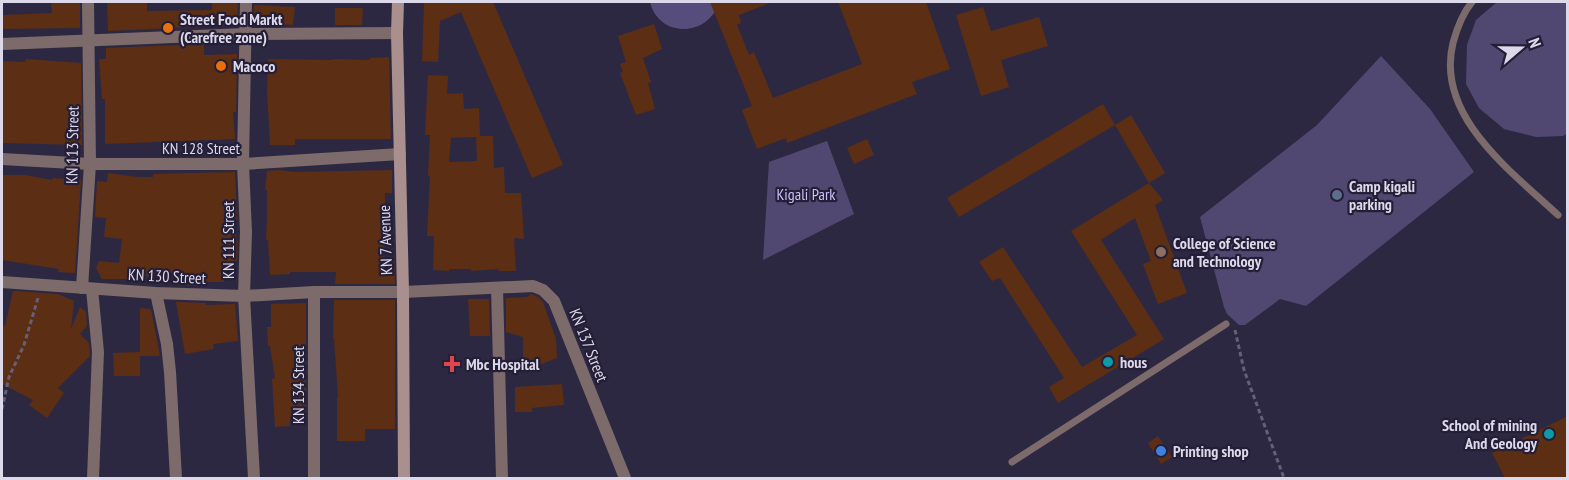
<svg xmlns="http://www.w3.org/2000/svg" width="1569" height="480" font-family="'PT Sans Narrow',sans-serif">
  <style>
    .green { fill: #514872 }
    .forest { fill: #574d7c }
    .building { fill: #5c2e14; fill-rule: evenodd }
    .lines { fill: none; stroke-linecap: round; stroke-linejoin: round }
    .path { stroke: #646077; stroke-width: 3; stroke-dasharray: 4.5 3; stroke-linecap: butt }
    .lane { stroke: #7c6b6a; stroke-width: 7 }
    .street { stroke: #7c6b6a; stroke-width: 12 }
    .secondary { stroke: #a98f8d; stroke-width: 12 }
    .food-dot { fill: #e8710a; stroke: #241e37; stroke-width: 2 }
    .service-dot { fill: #5c6f8a; stroke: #241e37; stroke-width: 2 }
    .education-dot { fill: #8d6e63; stroke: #241e37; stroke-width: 2 }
    .culture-dot { fill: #0f9aa8; stroke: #241e37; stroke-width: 2 }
    .health-dot { fill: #e0444e; stroke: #241e37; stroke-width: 2 }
    .shop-dot { fill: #3f7fe0; stroke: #241e37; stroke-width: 2 }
    .labels { text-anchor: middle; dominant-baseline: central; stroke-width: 4.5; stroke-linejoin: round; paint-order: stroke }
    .poi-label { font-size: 16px; font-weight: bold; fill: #dcd9ea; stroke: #241e37; text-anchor: start }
    .street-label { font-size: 16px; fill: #dcd9ea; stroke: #241e37 }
    .park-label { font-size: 16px; fill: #ccc0fd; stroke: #241e37 }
  </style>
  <rect width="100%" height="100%" fill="#2d2842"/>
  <g class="green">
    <polygon points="1497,2 1567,2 1568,133 1563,136 1536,137 1504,129 1479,108 1466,84 1467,45 1476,20"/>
    <polygon points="1381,56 1430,109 1474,172 1306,306 1280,299 1245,325 1239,325 1227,314 1224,307 1200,217 1317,125"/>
    <polygon points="827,141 854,214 763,260 769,162"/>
  </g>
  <path class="forest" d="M 650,2 L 719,2 C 709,37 659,39 650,2 Z"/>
  <g class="building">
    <polygon points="51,2 80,2 80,28 2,29 2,15 52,13"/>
    <polygon points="107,2 147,2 147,11 212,10 212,2 238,2 237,25 108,31"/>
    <polygon points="424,2 493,2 563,165 532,178 461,12 440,21 438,62 422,61"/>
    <polygon points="710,2 772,2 739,15 741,23 737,25 749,55 754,52 773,98 862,64 838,2 926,2 950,69 912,82 917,94 787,143 786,138 757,149 742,110 752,106"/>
    <polygon points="254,5 295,7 293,25 254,23"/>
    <polygon points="983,7 991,31 1039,17 1048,46 1001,60 1009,87 981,96 956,15"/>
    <polygon points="335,8 363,8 362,25 335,25"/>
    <polygon points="654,24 662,49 643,58 651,82 648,83 655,109 636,115 620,73 623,72 620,64 626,62 618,36"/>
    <polygon points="204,44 204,55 237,54 236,112 233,112 235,139 105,144 105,99 102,99 99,59 106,59 106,48"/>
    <polygon points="389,57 391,139 295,139 295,145 270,145 267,91 268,59 333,60 333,59 370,60 370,58"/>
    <polygon points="26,59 81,63 82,145 2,143 2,61 25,62"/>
    <path d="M 428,75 L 448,76 L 447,94 L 463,93 L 464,109 L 479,108 L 480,136 L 493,136 L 494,168 L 504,167 L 505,193 L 521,193 L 524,239 L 514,238 L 516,271 L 499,271 L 499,269 L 471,271 L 471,269 L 449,269 L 449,271 L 433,270 L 434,236 L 427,236 L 430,176 L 428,176 L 430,135 L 425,135 ZM 476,137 L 477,161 L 449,162 L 451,138 Z"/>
    <polygon points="1103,104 1115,125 959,217 947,198"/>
    <polygon points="1131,115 1165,173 1149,183 1115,125"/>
    <polygon points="867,139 874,155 854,164 847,148"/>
    <polygon points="278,170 295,172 392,170 392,193 385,193 384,258 394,258 395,284 335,284 336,272 290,272 290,274 270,275 268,240 266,240 267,217 267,190 265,190 267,171"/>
    <polygon points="235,172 237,220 234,220 237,241 237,260 224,265 224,282 202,282 203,286 176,285 175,274 137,277 137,279 102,279 96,268 99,261 119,263 122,239 104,237 106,218 95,217 97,181 107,182 108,173 137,177 153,177 153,174"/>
    <polygon points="2,175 25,175 52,180 53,178 81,180 75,273 58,272 59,269 2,260"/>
    <polygon points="1149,183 1163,200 1155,205 1187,293 1158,304 1143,264 1151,261 1135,218 1101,240 1164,339 1058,403 1049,387 1064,378 1000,278 992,281 979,262 1003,247 1082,367 1137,335 1071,231"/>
    <polygon points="13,291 58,294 74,301 71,329 80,307 86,312 87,326 80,334 89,343 90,356 58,388 64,393 47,418 29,405 33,400 2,384 2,325 5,326"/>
    <polygon points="531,294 538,297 543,302 556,339 557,358 523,371 523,337 506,332 506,298 527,297"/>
    <polygon points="468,299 489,299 490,336 470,336"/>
    <polygon points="334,300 395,300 395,429 365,429 365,441 337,441 337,397 338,397 334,338 333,338"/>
    <polygon points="176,302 206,303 206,305 235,304 238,341 213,344 214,349 185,354"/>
    <polygon points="306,303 306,416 290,418 290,426 275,427 272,379 275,378 270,346 268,346 267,327 271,327 271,304"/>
    <polygon points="140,308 151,309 160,356 140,356"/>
    <polygon points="140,352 140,376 114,376 113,353"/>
    <polygon points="562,384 564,405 532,408 532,412 515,412 515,387"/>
    <polygon points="1568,416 1568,478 1505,478 1492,453"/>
    <polygon points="1158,436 1172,457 1161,464 1148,443"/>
  </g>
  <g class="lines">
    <g class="path">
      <polyline points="1235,330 1244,370 1284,478"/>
      <polyline points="2,409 9,377 24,345 38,298"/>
    </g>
    <g class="lane">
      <path d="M 1472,2 C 1462,14 1457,28 1453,43 C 1435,116 1511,171 1558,215"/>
      <polyline points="1012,462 1226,324"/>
    </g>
    <g class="street">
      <polyline points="246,2 243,164 246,232 244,296 254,478"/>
      <polyline points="2,44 246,34 397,33"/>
      <polyline points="2,159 90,164 243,164 400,154"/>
      <polyline points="2,282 156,293 244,296 314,292 403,292 533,286 543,290 554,301 625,478"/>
      <polyline points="82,288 90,164 88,2"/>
      <polyline points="497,288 502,478"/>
      <polyline points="92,289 98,352 93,478"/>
      <polyline points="156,293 167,344 170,372 176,478"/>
      <polyline points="314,478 314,292"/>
    </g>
    <polyline class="secondary" points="398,2 397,33 403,292 404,478"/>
  </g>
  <g class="food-dot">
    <circle cx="168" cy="28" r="6"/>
    <circle cx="221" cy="66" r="6"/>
  </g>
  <circle class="service-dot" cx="1337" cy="195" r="6"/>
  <circle class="education-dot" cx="1161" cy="252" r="6"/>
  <g class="culture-dot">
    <circle cx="1108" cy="362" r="6"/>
    <circle cx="1549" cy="434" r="6"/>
  </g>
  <path class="health-dot" d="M449 355h6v6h6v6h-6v6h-6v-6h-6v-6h6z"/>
  <circle class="shop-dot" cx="1161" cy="451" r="6"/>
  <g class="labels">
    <g class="poi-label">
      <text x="180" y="19">Street Food Markt<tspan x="180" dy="18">(Carefree zone)</tspan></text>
      <text x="233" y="66">Macoco</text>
      <text x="1349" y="186">Camp kigali<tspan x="1349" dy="18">parking</tspan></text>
      <text x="1173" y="243">College of Science<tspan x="1173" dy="18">and Technology</tspan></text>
      <text x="1120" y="362">hous</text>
      <text x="466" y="364">Mbc Hospital</text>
      <text x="1537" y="425" text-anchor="end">School of mining<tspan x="1537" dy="18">And Geology</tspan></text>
      <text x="1173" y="451">Printing shop</text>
    </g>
    <g class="street-label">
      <text transform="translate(72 145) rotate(-89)">KN 113 Street</text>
      <text x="201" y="148">KN 128 Street</text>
      <text transform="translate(228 240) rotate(-90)">KN 111 Street</text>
      <text transform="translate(385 240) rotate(-92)">KN 7 Avenue</text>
      <text transform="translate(167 276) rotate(3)">KN 130 Street</text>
      <text transform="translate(589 345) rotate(68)">KN 137 Street</text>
      <text transform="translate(298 385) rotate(-90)">KN 134 Street</text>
    </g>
    <g class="park-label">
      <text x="806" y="194">Kigali Park</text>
    </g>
  </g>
  <rect width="1569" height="480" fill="none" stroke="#dcd9ea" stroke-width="6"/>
  <g transform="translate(1521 48) rotate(70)" stroke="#241e37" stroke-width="4.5" paint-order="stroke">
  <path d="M0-4.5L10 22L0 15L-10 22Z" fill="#dcd9ea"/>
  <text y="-9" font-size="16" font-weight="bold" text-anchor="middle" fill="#dcd9ea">N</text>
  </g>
</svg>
